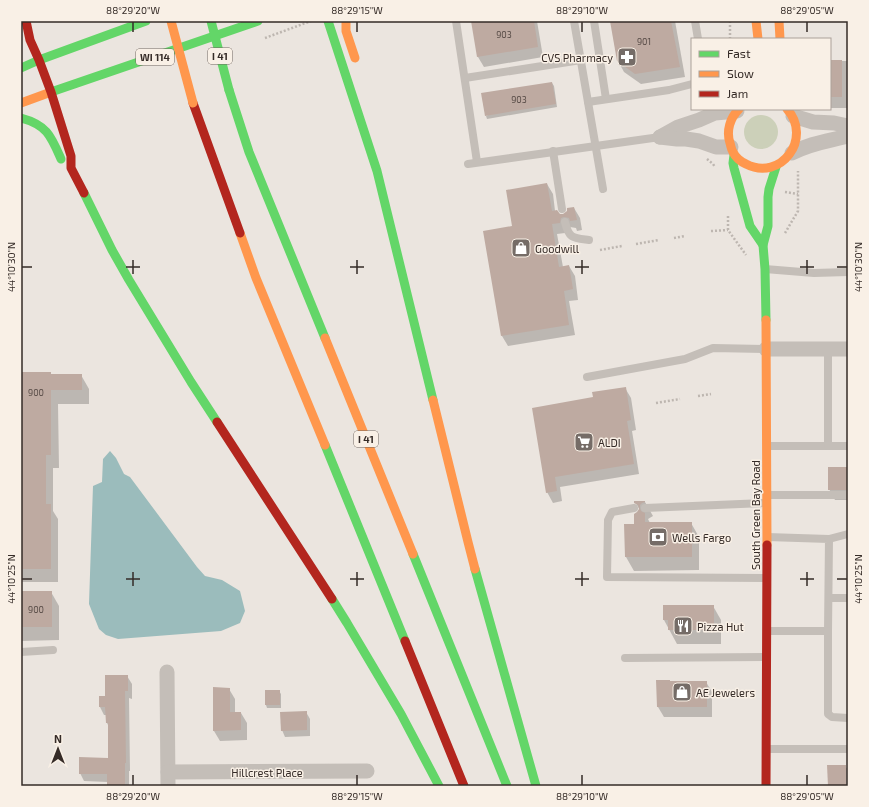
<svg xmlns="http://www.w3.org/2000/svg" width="869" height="807" font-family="'Exo 2',sans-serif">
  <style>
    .green { fill: #ccd0b9 }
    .water { fill: #9bbcbc }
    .shadow { fill: #0003 }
    .building { fill: #beaaa1 }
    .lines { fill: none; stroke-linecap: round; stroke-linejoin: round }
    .path { stroke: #bdb6b0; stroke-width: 2.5; stroke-dasharray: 2 2; stroke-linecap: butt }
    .lane { stroke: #c4beb8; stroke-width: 8 }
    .street { stroke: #c4beb8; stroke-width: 15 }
    .fast { stroke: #63d668; stroke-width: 9 }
    .slow { stroke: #ff974d; stroke-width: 9 }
    .jam { stroke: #b3261e; stroke-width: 9 }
    .fast-bridge { stroke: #63d668; stroke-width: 9 }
    .slow-bridge { stroke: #ff974d; stroke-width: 9 }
    .ticks { fill: none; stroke: #352b27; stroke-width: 1.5 }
    .labels { text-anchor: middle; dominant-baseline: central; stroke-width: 3; stroke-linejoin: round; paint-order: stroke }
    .number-label { font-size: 9px; fill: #574b46 }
    .shield { fill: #f9f0e6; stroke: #706660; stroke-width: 1 }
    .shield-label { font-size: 10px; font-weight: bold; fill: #352b27 }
    .poi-label { font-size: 11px; fill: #352b27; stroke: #f9f0e6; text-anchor: start }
    .street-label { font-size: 11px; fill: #352b27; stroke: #f9f0e6 }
    .neatline { fill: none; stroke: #352b27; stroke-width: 1.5 }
    .ticks-label { font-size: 10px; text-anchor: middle; fill: #352b27 }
  </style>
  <rect width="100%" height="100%" fill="#ebe5df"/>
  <circle class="green" cx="761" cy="132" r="17"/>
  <polygon class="water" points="110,451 116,458 124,474 130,477 197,567 205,576 222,580 240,591 245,611 240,623 221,631 118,639 106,635 99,629 89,604 93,486 102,482 103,459"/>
  <g class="shadow">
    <polygon points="472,21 537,21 543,57 484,67 478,57"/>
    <polygon points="611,21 675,21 685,77 641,84 624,72 618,61"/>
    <rect x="830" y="61" width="18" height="47"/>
    <polygon points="552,83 554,86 557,107 487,119 486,116"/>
    <polygon points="547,184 553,194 555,211 559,215 564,215 574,208 580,218 582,230 577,231 576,228 570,227 565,233 557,234 563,267 569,266 575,276 578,300 569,301 575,335 508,346 502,336 513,227"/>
    <polygon points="21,373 52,375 81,375 89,389 89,404 58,404 59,468 53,468 53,511 58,519 58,582 21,582"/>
    <polygon points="625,388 631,398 636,430 632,431 639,474 560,487 562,501 553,503 547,492 594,398"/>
    <polygon points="848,468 848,500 835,500 829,489"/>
    <polygon points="635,502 645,502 653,516 648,519 650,523 691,523 699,537 699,570 634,571 626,557 640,510"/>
    <polygon points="21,592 51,592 59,606 59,640 21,641"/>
    <polygon points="713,606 721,620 721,644 677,644 664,620"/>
    <polygon points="127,676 132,684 132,699 129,698 130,771 129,771 129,786 108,786 108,782 84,781 80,773 109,759 109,727 107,723 106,715 104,715 100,707 100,697 106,697"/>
    <polygon points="670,682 706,682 712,692 712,717 664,717 658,707"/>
    <polygon points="229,689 235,699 235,713 241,713 247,723 247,740 220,741 214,731"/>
    <polygon points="279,691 281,694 281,708 267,708 266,705"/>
    <polygon points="306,712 310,719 310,736 285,737 282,730"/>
    <polygon points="845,766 848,770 848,786 829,786"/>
  </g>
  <g class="building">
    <polygon points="471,21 534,21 538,47 477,57"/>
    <polygon points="610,21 671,21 680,67 635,74 617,61"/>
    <rect x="830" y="60" width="12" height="37"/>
    <polygon points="552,82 556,104 485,116 481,93"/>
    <polygon points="547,183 552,211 557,210 560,214 563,214 567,211 567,208 574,207 577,220 570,221 569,218 564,217 561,218 560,223 552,224 559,267 569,265 573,289 564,291 569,325 501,336 483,231 512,226 506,190"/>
    <polygon points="21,372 51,372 51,374 82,374 82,390 51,390 51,455 46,455 46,504 51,504 51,569 21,569"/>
    <polygon points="626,387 631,420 627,421 634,464 555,477 557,491 546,493 532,408 593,397 592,392"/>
    <rect x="828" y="467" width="20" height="23"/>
    <polygon points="634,501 645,501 645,502 642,503 640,505 640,508 641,511 645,513 645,522 692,522 692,557 625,557 624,524 634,524 634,514 637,512 639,509 638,505 634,503"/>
    <rect x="21" y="591" width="31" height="36"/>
    <polygon points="663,605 714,605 714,630 668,630 668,620 663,620"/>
    <polygon points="105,675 128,675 128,691 125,691 126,763 125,763 125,786 107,786 107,774 79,774 79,757 108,758 108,723 106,723 105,707 99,707 99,696 105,696"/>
    <polygon points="656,680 670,680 670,681 707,681 707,707 657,707"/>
    <polygon points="213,687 230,688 230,712 241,712 241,730 213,731"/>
    <rect x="265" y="690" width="15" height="15"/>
    <polygon points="307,711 307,730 281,731 280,712"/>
    <polygon points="827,765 846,765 846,786 828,786"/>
  </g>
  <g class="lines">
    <g class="path">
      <polyline points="730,21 730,39"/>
      <polyline points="265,38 311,21"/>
      <polyline points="707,159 713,164 715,167"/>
      <polyline points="785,192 798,194"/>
      <polyline points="728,216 728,230 746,255"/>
      <polyline points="711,231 728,230"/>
      <polyline points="785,233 798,211 798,171"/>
      <polyline points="674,238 685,236"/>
      <polyline points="636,244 659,240"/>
      <polyline points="600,250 622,246"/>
      <polyline points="698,396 711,394"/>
      <polyline points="656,403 680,399"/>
    </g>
    <g class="lane">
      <polyline points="456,21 477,162"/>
      <polyline points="574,21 603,189"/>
      <polyline points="594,21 606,99"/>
      <polyline points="695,21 698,39"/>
      <polyline points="465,78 581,60"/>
      <polyline points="588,102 669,90 692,84"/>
      <polyline points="553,151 562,209"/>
      <polyline points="468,164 660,137"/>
      <path d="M 565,222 C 569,239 573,238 589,240"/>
      <polyline points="765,269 814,273 848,272"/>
      <polyline points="587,377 685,359 713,348 765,349"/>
      <polyline points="767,446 828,446 828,349"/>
      <polyline points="828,446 848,446"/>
      <polyline points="767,495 848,495"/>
      <polyline points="634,508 612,512 608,520 607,577 766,578"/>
      <polyline points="645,508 766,503"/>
      <polyline points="767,537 829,539 828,631 768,631"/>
      <polyline points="829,539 848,534"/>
      <polyline points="829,598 848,598"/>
      <polyline points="828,631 828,714 832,717 848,718"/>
      <polyline points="21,652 53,650"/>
      <polyline points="625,658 766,657"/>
      <polyline points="767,749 848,749"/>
    </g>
    <g class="street">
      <polyline points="793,116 813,122 834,123 848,126"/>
      <polyline points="660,137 678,127 699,120 715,113 737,111"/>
      <polyline points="660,137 677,139 686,139 699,141 716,147 731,147"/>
      <path d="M 792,153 C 810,143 829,141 848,136"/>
      <polyline points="766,349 848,349"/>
      <polyline points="167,672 168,786"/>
      <polyline points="168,772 367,771"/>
    </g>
    <g class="fast">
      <polyline points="328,21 377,171 433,400"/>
      <polyline points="39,60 146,21"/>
      <polyline points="21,68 39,60"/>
      <polyline points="229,90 249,152 325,338"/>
      <polyline points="51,92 258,21"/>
      <path d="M 21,118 C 47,125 51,136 61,159"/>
      <polyline points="734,155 733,163 734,168 750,226 763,245"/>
      <polyline points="84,193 112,250 129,280 191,382 217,422"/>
      <polyline points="766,320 765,269 763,245 768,226 768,197 769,189 776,167"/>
      <polyline points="325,445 405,641"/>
      <polyline points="413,554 507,786"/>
      <polyline points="475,569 536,786"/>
      <polyline points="332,599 347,623 401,714 439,786"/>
    </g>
    <g class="slow">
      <polyline points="346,21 346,31 355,58"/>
      <polyline points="756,21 758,39"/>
      <polyline points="779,21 780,39"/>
      <polyline points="21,103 51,92"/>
      <path d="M 739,109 C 730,118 726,131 730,143 C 731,146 731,149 733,152 C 735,157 741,162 746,164 C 781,182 813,138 787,109"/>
      <polyline points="240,233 256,278 325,445"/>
      <polyline points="766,320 767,545"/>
      <polyline points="325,338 413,554"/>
      <polyline points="433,400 468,542 475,569"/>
    </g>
    <g class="jam">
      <polyline points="26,21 30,40 39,60 51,92 71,156 71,168 84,193"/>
      <polyline points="193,103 240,233"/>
      <polyline points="217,422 332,599"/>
      <polyline points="405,641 464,786"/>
      <polyline points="766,786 767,545"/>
    </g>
    <polyline class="fast-bridge" points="211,21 229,90"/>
    <polyline class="slow-bridge" points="171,21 193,103"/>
  </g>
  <path class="ticks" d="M 133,22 L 133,32M 357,22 L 357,32M 582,22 L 582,32M 807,22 L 807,32M 133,260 L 133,274M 357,260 L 357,274M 582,260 L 582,274M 807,260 L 807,274M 22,267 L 32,267M 126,267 L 140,267M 350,267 L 364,267M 575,267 L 589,267M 800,267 L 814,267M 837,267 L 847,267M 133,572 L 133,586M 357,572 L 357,586M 582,572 L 582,586M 807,572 L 807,586M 22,579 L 32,579M 126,579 L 140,579M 350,579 L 364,579M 575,579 L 589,579M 800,579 L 814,579M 837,579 L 847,579M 133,775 L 133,785M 357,775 L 357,785M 582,775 L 582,785M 807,775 L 807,785"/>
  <defs>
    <g id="pharmacy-square" transform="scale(1)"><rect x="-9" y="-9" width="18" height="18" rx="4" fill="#756c67" stroke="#f9f0e6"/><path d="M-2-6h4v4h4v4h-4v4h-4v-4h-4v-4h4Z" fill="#fff"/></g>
    <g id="shop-square" transform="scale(1)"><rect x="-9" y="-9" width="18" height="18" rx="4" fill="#756c67" stroke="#f9f0e6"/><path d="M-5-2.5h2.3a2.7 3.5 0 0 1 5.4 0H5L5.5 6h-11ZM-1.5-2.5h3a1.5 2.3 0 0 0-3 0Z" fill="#fff"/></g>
    <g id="supermarket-square" transform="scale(1)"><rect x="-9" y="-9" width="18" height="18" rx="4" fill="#756c67" stroke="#f9f0e6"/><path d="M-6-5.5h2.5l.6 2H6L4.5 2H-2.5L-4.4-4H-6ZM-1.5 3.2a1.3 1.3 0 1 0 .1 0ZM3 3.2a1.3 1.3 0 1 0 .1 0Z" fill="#fff"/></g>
    <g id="bank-square" transform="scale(1)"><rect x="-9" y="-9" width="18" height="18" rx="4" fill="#756c67" stroke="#f9f0e6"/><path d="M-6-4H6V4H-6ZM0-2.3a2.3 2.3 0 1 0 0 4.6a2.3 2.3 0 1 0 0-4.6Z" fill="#fff"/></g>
    <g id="restaurant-square" transform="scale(1)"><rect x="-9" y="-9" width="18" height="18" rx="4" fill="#756c67" stroke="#f9f0e6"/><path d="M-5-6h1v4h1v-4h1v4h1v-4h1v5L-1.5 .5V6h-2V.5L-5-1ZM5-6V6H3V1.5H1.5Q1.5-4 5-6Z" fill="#fff"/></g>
  </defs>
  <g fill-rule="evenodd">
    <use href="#pharmacy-square" x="627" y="57"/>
    <use href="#shop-square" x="521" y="248"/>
    <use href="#supermarket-square" x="584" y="442"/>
    <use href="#bank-square" x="658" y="537"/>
    <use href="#restaurant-square" x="683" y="626"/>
    <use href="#shop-square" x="682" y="692"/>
  </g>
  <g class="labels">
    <g class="number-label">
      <text x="504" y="34">903</text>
      <text x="644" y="41">901</text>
      <text x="519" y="99">903</text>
      <text x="36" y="392">900</text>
      <text x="36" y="609">900</text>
    </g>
    <g class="shield">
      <rect x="208" y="48" width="24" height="16" rx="3"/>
      <rect x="136" y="49" width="38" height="16" rx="3"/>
      <rect x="354" y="431" width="24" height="16" rx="3"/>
    </g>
    <g class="shield-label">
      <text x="220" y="56">I 41</text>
      <text x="155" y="57">WI 114</text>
      <text x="366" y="439">I 41</text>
    </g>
    <g class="poi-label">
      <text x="613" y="57" text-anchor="end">CVS Pharmacy</text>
      <text x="535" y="248">Goodwill</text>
      <text x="598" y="442">ALDI</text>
      <text x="672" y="537">Wells Fargo</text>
      <text x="697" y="626">Pizza Hut</text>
      <text x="696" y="692">AE Jewelers</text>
    </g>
    <g class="street-label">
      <text transform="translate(755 515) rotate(-90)">South Green Bay Road</text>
      <text x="267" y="772">Hillcrest Place</text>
    </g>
  </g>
  <rect width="869" height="807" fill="none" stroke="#f9f0e6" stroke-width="44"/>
  <rect x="691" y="38" width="140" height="72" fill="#f9f0e6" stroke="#aba19a"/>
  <rect x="699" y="51" width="20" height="6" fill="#63d668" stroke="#aba19a"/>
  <text x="727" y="58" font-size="12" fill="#352b27">Fast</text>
  <rect x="699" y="71" width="20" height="6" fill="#ff974d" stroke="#aba19a"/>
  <text x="727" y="78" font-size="12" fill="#352b27">Slow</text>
  <rect x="699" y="91" width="20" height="6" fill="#b3261e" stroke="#aba19a"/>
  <text x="727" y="98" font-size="12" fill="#352b27">Jam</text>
  <g transform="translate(58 749)" stroke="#f9f0e6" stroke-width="3" paint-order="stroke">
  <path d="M0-3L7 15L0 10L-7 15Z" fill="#352b27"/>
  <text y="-6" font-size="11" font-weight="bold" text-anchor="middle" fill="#352b27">N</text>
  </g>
  <rect x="22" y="22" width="825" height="763" class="neatline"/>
  <g class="ticks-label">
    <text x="133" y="14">88°29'20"W</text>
    <text x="357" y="14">88°29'15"W</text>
    <text x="582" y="14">88°29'10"W</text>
    <text x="807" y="14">88°29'05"W</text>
    <text transform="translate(11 267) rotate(-90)" y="4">44°10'30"N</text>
    <text transform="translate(858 267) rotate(-90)" y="4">44°10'30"N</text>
    <text transform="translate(11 579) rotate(-90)" y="4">44°10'25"N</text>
    <text transform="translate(858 579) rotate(-90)" y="4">44°10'25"N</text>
    <text x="133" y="800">88°29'20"W</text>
    <text x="357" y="800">88°29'15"W</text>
    <text x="582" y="800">88°29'10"W</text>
    <text x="807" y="800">88°29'05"W</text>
  </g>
</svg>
